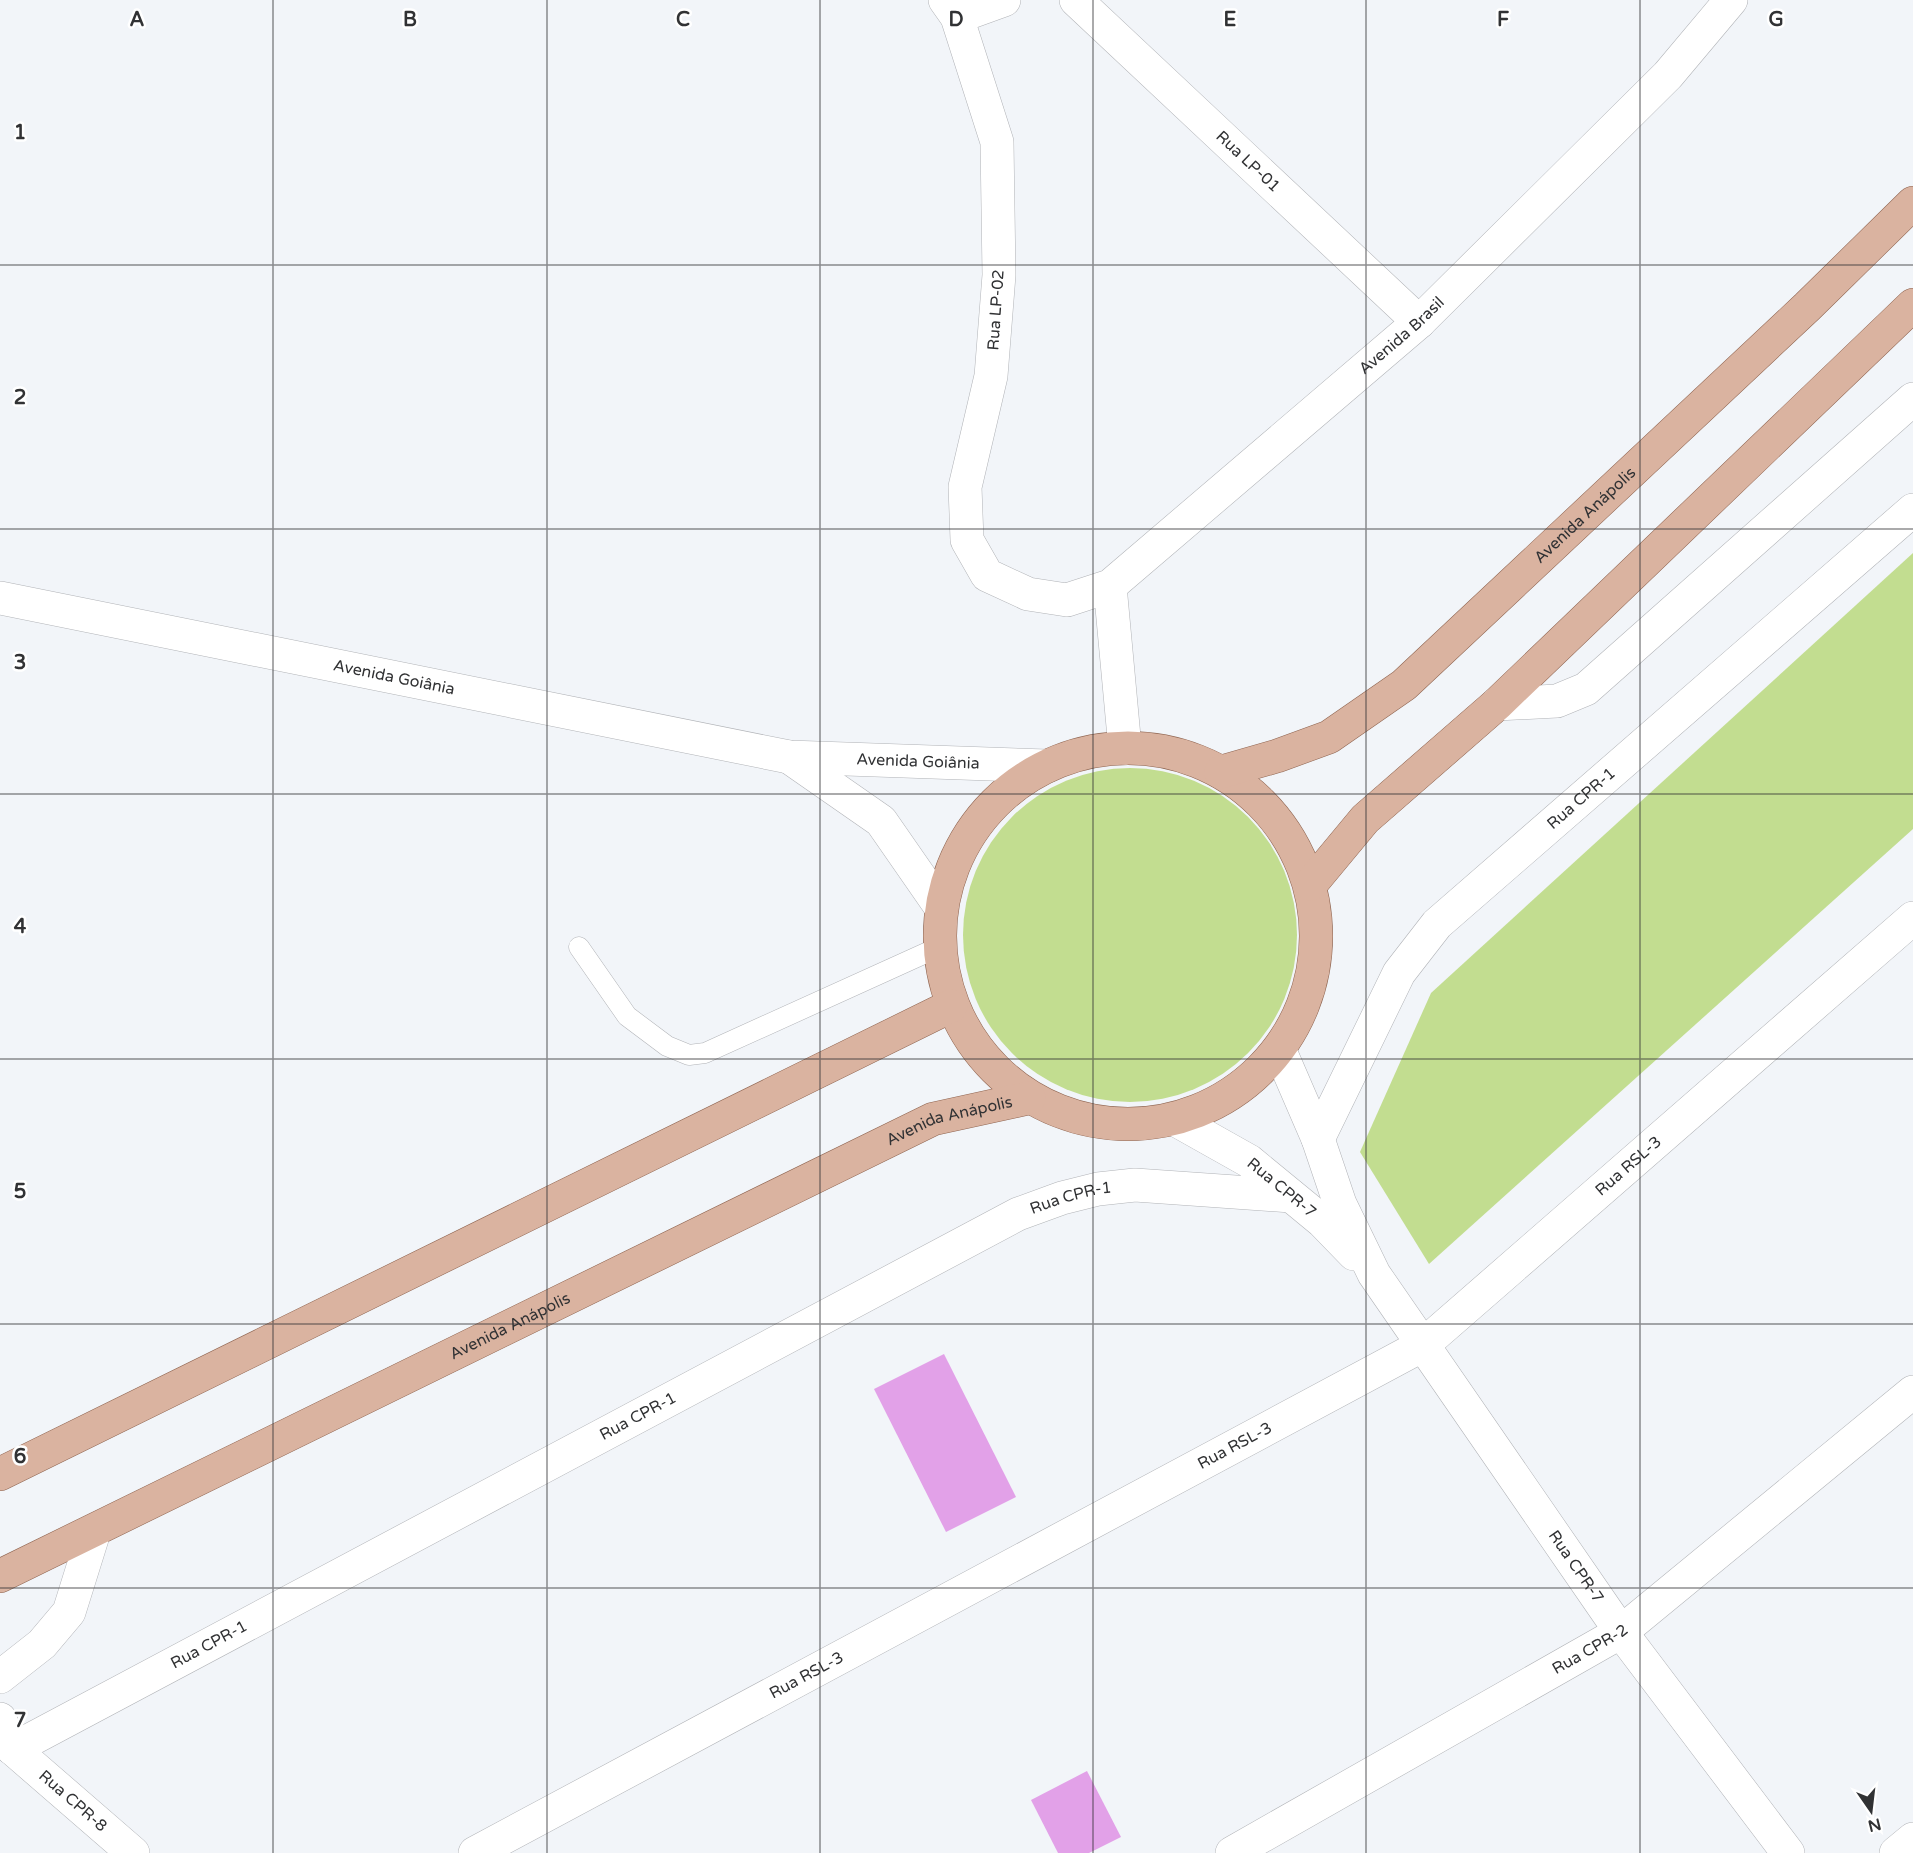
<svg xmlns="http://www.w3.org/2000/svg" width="1913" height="1853" font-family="'Varela Round',sans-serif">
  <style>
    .green { fill: #c2dd90 }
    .building { fill: #e2a1e8 }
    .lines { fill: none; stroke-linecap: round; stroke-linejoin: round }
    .lane-casing { stroke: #b1b3b7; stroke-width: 21 }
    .street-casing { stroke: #b1b3b7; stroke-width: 34 }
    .secondary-casing { stroke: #b1b3b7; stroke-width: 34 }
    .primary-casing { stroke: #8f6551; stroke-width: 34 }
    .lane { stroke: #fff; stroke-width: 20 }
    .street { stroke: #fff; stroke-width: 33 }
    .secondary { stroke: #fff; stroke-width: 33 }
    .primary { stroke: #dab3a0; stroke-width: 33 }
    .grid { fill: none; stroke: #313234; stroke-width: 1.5; stroke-opacity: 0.55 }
    .labels { text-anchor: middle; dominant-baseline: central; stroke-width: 5; stroke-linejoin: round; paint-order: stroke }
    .street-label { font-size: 16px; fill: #313234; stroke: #fff }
    .grid-label { font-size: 20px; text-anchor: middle; font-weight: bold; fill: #313234; stroke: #fff; stroke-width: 5; stroke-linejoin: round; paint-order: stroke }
  </style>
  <rect width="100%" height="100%" fill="#f2f5f9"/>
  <g class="green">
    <polygon points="1913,553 1913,829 1429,1264 1360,1152 1431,993"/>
    <circle cx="1130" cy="935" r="167"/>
  </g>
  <g class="building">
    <polygon points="944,1354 1016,1497 946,1532 874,1389"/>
    <polygon points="1087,1771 1121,1837 1089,1853 1058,1853 1031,1800"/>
  </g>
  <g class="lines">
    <g class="lane-casing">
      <polyline id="lane" points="579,947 627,1016 667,1046 689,1055 705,1053 939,947"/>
    </g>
    <g class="street-casing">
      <g id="street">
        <path id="s1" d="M 945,0 L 957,17 L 997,142 L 999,275 L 991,376 L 965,487 L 967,540 L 987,575 L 1028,594 L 1067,600 L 1110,586 L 1419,322 L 1668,75 L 1731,0"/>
        <path id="s2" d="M 1076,0 L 1419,322"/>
        <polyline points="957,17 1004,0"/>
        <polyline points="1110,586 1125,748"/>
        <path id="s3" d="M 1318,1139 L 1399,973 L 1437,924 L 1913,510"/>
        <polyline points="0,1677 42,1644 69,1612 94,1532"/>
        <path id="s4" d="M 0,1719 L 13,1749 L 133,1853"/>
        <path id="s5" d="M 13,1749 L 1018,1214 L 1062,1198 L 1098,1189 L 1135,1185 L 1291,1196"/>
        <path id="s6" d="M 475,1853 L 1423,1345 L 1913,918"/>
        <path id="s7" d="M 1232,1853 L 1621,1632 L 1913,1392"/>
        <polyline points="1896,1853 1913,1839"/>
      </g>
    </g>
    <g class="secondary-casing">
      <g id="secondary">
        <path id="s8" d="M 0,598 L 789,757 L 1047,766"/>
        <polyline points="1497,704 1557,701 1586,689 1913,399"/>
        <polyline points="789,757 881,821 940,906"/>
        <path id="s9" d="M 1280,1051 L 1318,1139 L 1340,1204 L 1374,1274 L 1621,1632 L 1788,1853"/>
        <path id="s10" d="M 1176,1120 L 1249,1161 L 1322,1221 L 1354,1254"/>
      </g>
    </g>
    <g class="primary-casing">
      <g id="primary">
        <circle cx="1128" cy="936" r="188"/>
        <path id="s11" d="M 1221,772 L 1277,756 L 1329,737 L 1404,685 L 1807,307 L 1913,203"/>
        <polyline points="1311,884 1365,819 1497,704 1913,305"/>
        <polyline points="0,1474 951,1006"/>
        <path id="s12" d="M 0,1576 L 933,1119 L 1029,1098"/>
      </g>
    </g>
    <use href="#lane" class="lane"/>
    <use href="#street" class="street"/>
    <use href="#secondary" class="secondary"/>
    <use href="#primary" class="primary"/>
  </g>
  <path class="grid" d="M 273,0 L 273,1853M 547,0 L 547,1853M 820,0 L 820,1853M 1093,0 L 1093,1853M 1366,0 L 1366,1853M 1640,0 L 1640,1853M 0,265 L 1913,265M 0,529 L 1913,529M 0,794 L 1913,794M 0,1059 L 1913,1059M 0,1324 L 1913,1324M 0,1588 L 1913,1588"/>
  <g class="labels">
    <g class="street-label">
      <text stroke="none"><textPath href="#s2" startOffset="236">Rua LP-01</textPath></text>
      <text transform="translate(996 310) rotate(-86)">Rua LP-02</text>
      <text stroke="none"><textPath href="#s1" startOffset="1108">Avenida Brasil</textPath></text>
      <text stroke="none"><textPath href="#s11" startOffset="453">Avenida Anápolis</textPath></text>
      <text stroke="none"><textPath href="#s8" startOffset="402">Avenida Goiânia</textPath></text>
      <text stroke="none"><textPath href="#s8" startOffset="934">Avenida Goiânia</textPath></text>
      <text stroke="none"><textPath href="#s3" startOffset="438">Rua CPR-1</textPath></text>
      <text stroke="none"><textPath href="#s12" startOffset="1054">Avenida Anápolis</textPath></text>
      <text stroke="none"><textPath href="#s6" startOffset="1348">Rua RSL-3</textPath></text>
      <text stroke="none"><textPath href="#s10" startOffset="126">Rua CPR-7</textPath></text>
      <text stroke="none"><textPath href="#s5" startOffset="1194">Rua CPR-1</textPath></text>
      <text stroke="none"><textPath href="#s12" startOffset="568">Avenida Anápolis</textPath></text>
      <text stroke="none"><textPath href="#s5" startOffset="708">Rua CPR-1</textPath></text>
      <text stroke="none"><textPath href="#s6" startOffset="862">Rua RSL-3</textPath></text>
      <text stroke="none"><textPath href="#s9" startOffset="598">Rua CPR-7</textPath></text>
      <text stroke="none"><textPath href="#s5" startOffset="222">Rua CPR-1</textPath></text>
      <text stroke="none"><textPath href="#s7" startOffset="412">Rua CPR-2</textPath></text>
      <text stroke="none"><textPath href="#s6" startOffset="376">Rua RSL-3</textPath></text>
      <text stroke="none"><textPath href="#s4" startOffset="112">Rua CPR-8</textPath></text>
    </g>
  </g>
  <g class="grid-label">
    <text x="137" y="26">A</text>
    <text x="410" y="26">B</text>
    <text x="683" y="26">C</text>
    <text x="956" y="26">D</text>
    <text x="1230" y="26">E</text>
    <text x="1503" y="26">F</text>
    <text x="1776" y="26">G</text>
    <text x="20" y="139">1</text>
    <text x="20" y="404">2</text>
    <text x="20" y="669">3</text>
    <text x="20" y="933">4</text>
    <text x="20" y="1198">5</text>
    <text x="20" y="1463">6</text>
    <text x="20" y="1727">7</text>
  </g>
  <g transform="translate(1871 1811) rotate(166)" stroke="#ffffff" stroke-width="4.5" paint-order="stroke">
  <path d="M0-4.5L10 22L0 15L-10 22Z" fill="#313234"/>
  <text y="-9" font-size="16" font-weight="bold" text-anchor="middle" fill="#313234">N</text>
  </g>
</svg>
